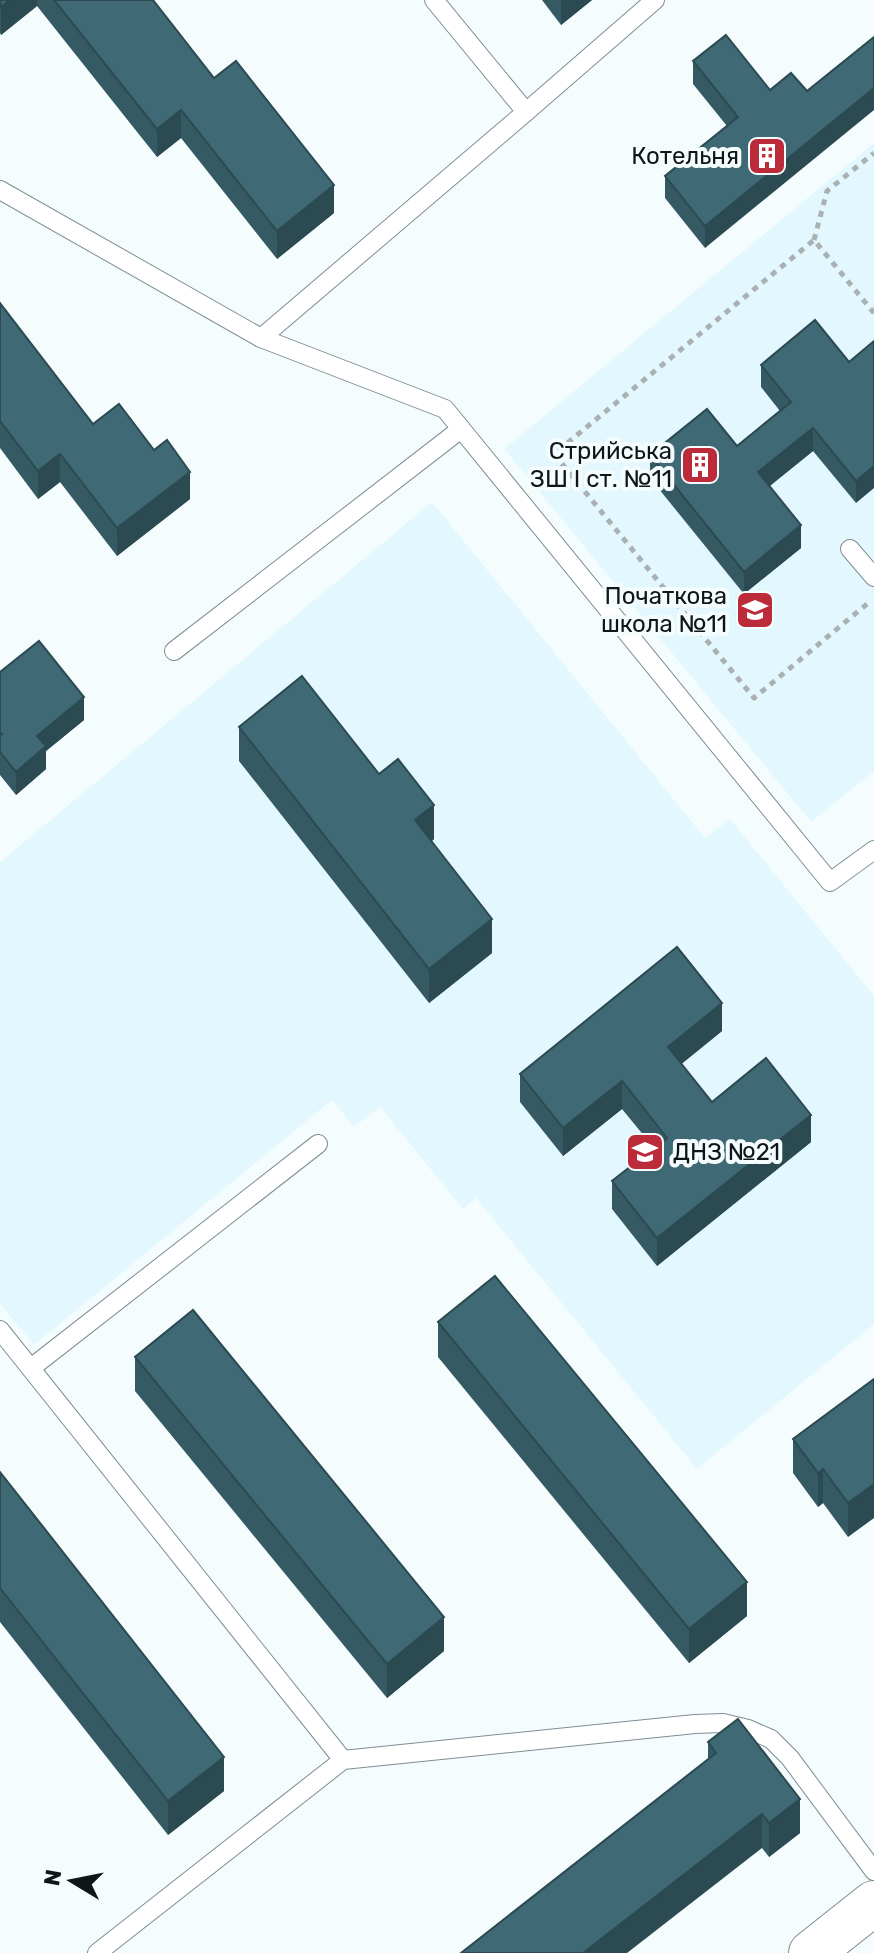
<svg xmlns="http://www.w3.org/2000/svg" width="874" height="1953" font-family="Rubik,sans-serif">
  <style>
    .built { fill: #e3f8fe }
    .lines { fill: none; stroke-linecap: round; stroke-linejoin: round }
    .lane-casing { stroke: #7e8e93; stroke-width: 20 }
    .secondary-casing { stroke: #7e8e93; stroke-width: 46 }
    .path { stroke: #aab1b3; stroke-width: 5; stroke-dasharray: 6 6; stroke-linecap: butt }
    .lane { stroke: #fff; stroke-width: 18 }
    .secondary { stroke: #fff; stroke-width: 44 }
    .wall { fill: #365a64 }
    .shaded-wall { fill: #2c4a51 }
    .building { fill: #3f6974; stroke: #2c4a51; stroke-width: 2 }
    .labels { text-anchor: middle; dominant-baseline: central; stroke-width: 8; stroke-linejoin: round; paint-order: stroke }
    .poi-label { font-size: 24px; fill: #101618; stroke: #f5fcfe; text-anchor: end }
  </style>
  <rect width="100%" height="100%" fill="#f5fcfe"/>
  <g class="built">
    <polygon points="874,143 874,771 811,822 504,449"/>
    <polygon points="432,502 705,838 730,819 874,996 874,1324 697,1469 476,1198 463,1209 380,1107 354,1127 332,1100 34,1345 0,1304 0,862"/>
  </g>
  <g class="lines">
    <g class="lane-casing">
      <g id="lane">
        <polyline points="434,0 526,112"/>
        <polyline points="0,190 261,338 526,112 655,0"/>
        <polyline points="261,338 445,409 830,882 874,850"/>
        <polyline points="850,549 874,577"/>
        <polyline points="174,651 461,429"/>
        <polyline points="0,1330 343,1760"/>
        <polyline points="31,1368 318,1144"/>
        <polyline points="97,1953 343,1760 695,1724 723,1723 748,1729 771,1739 790,1758 874,1871"/>
      </g>
    </g>
    <g class="secondary-casing">
      <polyline id="secondary" points="811,1953 874,1903"/>
    </g>
    <g class="path">
      <polyline points="814,240 827,191 874,153"/>
      <polyline points="867,604 754,698 554,454 814,240 874,313"/>
    </g>
    <use href="#lane" class="lane"/>
    <use href="#secondary" class="secondary"/>
  </g>
  <g class="wall">
    <polygon points="0,0 153,0 214,78 334,213 277,259 181,138 157,157 37,6 1,35 0,33"/>
    <polygon points="542,0 592,0 561,25"/>
    <polygon points="693,61 770,90 705,248 665,198 665,176 727,126 693,84"/>
    <polygon points="0,303 93,424 190,499 117,556 60,482 38,499 0,448"/>
    <polygon points="874,341 856,503 813,451 770,486 801,548 744,594 650,478 650,455 737,446 780,411 761,387 761,365 849,362"/>
    <polygon points="0,672 84,720 46,751 46,769 16,795 0,775"/>
    <polygon points="239,727 434,839 432,841 492,953 429,1003 239,761"/>
    <polygon points="722,1031 681,1064 712,1102 811,1142 657,1266 612,1209 612,1181 654,1148 622,1109 563,1156 520,1102 520,1074"/>
    <polygon points="438,1322 747,1616 689,1663 438,1357"/>
    <polygon points="135,1357 444,1651 387,1698 135,1391"/>
    <polygon points="874,1379 848,1537 823,1503 818,1507 793,1473 793,1439"/>
    <polygon points="0,1472 224,1791 168,1835 0,1622"/>
    <polygon points="708,1742 800,1833 769,1857 762,1848 708,1760"/>
  </g>
  <g class="shaded-wall">
    <polygon points="10,0 37,0 37,6 1,35 1,7"/>
    <polygon points="561,0 592,0 561,25"/>
    <polygon points="874,88 874,110 705,248 705,226"/>
    <polygon points="181,110 181,138 157,157 157,129"/>
    <polygon points="334,185 334,213 277,259 277,231"/>
    <polygon points="813,428 813,451 758,495 758,472"/>
    <polygon points="60,454 60,482 38,499 38,471"/>
    <polygon points="874,466 874,488 856,503 856,481"/>
    <polygon points="190,472 190,499 117,556 117,528"/>
    <polygon points="801,525 801,548 744,594 744,572"/>
    <polygon points="84,697 84,720 46,751 46,769 16,795 16,772 37,736"/>
    <polygon points="434,805 434,839 415,854 415,820"/>
    <polygon points="492,919 492,953 429,1003 429,969"/>
    <polygon points="722,1003 722,1031 668,1075 668,1047"/>
    <polygon points="622,1081 622,1109 563,1156 563,1128"/>
    <polygon points="811,1115 811,1142 657,1266 657,1238"/>
    <polygon points="823,1469 823,1503 818,1507 818,1473"/>
    <polygon points="874,1484 874,1518 848,1537 848,1503"/>
    <polygon points="747,1582 747,1616 689,1663 689,1629"/>
    <polygon points="444,1617 444,1651 387,1698 387,1664"/>
    <polygon points="224,1757 224,1791 168,1835 168,1801"/>
    <polygon points="800,1799 800,1833 769,1857 769,1823"/>
    <polygon points="762,1814 762,1848 627,1953 583,1953"/>
  </g>
  <g class="building">
    <polygon points="0,0 10,0 1,7"/>
    <polygon points="54,0 153,0 214,78 236,61 334,185 277,231 181,110 157,129"/>
    <polygon points="726,35 770,90 791,73 807,91 874,37 874,88 705,226 665,176 738,117 693,61"/>
    <polygon points="0,303 93,424 119,404 154,450 167,440 190,472 117,528 60,454 38,471 0,421"/>
    <polygon points="815,320 849,362 874,341 874,466 856,481 813,428 758,472 801,525 744,572 650,455 707,409 737,446 791,402 761,365"/>
    <polygon points="39,641 84,697 37,736 46,746 16,772 0,752 0,735 2,734 0,732 0,672"/>
    <polygon points="302,676 379,774 398,759 434,805 415,820 492,919 429,969 239,727"/>
    <polygon points="677,947 722,1003 668,1047 712,1102 766,1058 811,1115 657,1238 612,1181 667,1138 622,1081 563,1128 520,1074"/>
    <polygon points="495,1276 747,1582 689,1629 438,1322"/>
    <polygon points="193,1310 444,1617 387,1664 135,1357"/>
    <polygon points="874,1379 874,1484 848,1503 823,1469 818,1473 793,1439"/>
    <polygon points="0,1472 224,1757 168,1801 0,1588"/>
    <polygon points="738,1719 800,1799 769,1823 762,1814 583,1953 461,1953 716,1753 708,1742"/>
  </g>
  <defs>
    <g id="building-square" transform="scale(2)"><rect x="-9" y="-9" width="18" height="18" rx="4" fill="#bc2b3a" stroke="#f5fcfe"/><path d="M-4-6H4V6H1V3H-1V6H-4ZM-2.5-4.3h1.7v1.8h-1.7ZM.8-4.3h1.7v1.8H.8ZM-2.5-1h1.7V.8h-1.7ZM.8-1h1.7V.8H.8Z" fill="#fff"/></g>
    <g id="school-square" transform="scale(2)"><rect x="-9" y="-9" width="18" height="18" rx="4" fill="#bc2b3a" stroke="#f5fcfe"/><path d="M0-5L7-2L0 1L-7-2ZM-4 1L0 2.5L4 1V4Q0 6-4 4Z" fill="#fff"/></g>
  </defs>
  <g fill-rule="evenodd">
    <use href="#building-square" x="767" y="156"/>
    <use href="#building-square" x="700" y="465"/>
    <use href="#school-square" x="755" y="610"/>
    <use href="#school-square" x="645" y="1152"/>
  </g>
  <g class="labels">
    <g class="poi-label">
      <text x="739" y="156">Котельня</text>
      <text x="672" y="451">Стрийська<tspan x="672" dy="28">ЗШ I ст. №11</tspan></text>
      <text x="727" y="596">Початкова<tspan x="727" dy="28">школа №11</tspan></text>
      <text x="673" y="1152" text-anchor="start">ДНЗ №21</text>
    </g>
  </g>
  <g transform="translate(72 1881) rotate(280)" stroke="#f5fcfe" stroke-width="6" paint-order="stroke">
  <path d="M0-6L14 30L0 20L-14 30Z" fill="#101618"/>
  <text y="-12" font-size="22" font-weight="bold" text-anchor="middle" fill="#101618">N</text>
  </g>
</svg>
